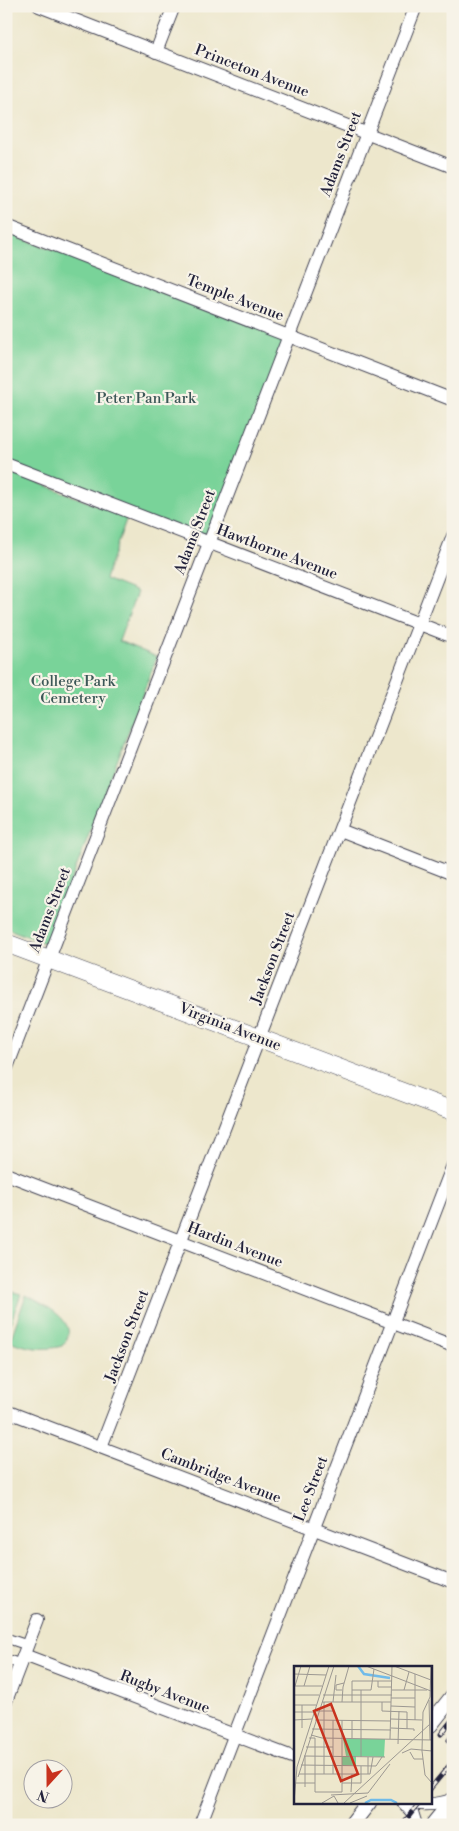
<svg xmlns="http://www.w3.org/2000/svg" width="459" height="1831" font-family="'Libre Bodoni',serif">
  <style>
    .green { fill: #79d399; stroke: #4e7a6a }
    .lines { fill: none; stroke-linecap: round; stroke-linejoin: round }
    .pedestrian-casing { stroke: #404051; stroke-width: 11 }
    .minor-casing { stroke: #404051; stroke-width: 14 }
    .tertiary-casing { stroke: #404051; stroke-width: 17 }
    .secondary-casing { stroke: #404051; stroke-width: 19 }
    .primary-casing { stroke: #404051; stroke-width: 22 }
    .pedestrian { stroke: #fff; stroke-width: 9 }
    .minor { stroke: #fff; stroke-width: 12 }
    .tertiary { stroke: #fff; stroke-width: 15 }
    .secondary { stroke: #fff; stroke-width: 18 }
    .primary { stroke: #fff; stroke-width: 20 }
    .rail-casing { stroke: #22223b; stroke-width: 5 }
    .rail { stroke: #f7f3e8; stroke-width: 3; stroke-dasharray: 9; stroke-linecap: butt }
    .labels { text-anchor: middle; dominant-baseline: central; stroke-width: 4.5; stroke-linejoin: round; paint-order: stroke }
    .street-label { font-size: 15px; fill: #22223b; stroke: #f7f3e8 }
    .park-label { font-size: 15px; fill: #3c5757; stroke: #f7f3e8 }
    .inset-river { fill: none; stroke: #71bbe9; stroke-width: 2.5 }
    .inset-road { fill: none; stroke: #9c9892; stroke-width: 1 }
    .view { fill: #c8321e; fill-opacity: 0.15; stroke: #c8321e; stroke-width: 2.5 }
    .inset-edge { fill: none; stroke: #22223b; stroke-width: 2.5 }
  </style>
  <rect width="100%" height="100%" fill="#f7f3e8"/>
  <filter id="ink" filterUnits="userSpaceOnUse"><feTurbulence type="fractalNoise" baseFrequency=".02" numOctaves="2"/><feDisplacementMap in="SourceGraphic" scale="10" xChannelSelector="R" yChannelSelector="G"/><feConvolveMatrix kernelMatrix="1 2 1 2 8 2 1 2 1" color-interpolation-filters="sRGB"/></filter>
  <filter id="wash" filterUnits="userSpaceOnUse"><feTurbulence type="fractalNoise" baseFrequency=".0096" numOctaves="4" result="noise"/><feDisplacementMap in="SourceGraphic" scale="20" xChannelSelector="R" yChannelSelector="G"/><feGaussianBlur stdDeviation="1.12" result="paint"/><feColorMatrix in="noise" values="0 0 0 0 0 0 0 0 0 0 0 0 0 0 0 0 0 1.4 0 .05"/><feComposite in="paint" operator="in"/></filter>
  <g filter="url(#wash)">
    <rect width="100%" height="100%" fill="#ede7cc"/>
    <g class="green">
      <polygon points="6,233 292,333 211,546 6,462"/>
      <polygon points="6,470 127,517 105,579 137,592 119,641 157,657 47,944 6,928"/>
      <polygon points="6,1290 21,1294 6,1335"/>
      <path d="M 26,1295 C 43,1304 84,1323 62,1346 C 45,1351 26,1348 10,1341 Z"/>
    </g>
  </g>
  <g filter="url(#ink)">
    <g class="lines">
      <g class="pedestrian-casing">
        <g id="pedestrian">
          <polyline points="6,1638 27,1645"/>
          <polyline points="6,1659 20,1664"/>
        </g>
      </g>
      <g class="minor-casing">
        <g id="minor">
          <polyline points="39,6 453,167"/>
          <polyline points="156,52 174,6"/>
          <polyline points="6,226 453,400"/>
          <polyline points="6,464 453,637"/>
          <polyline points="340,830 453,874"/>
          <polyline points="6,1070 416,6"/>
          <polyline points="6,1174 453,1346"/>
          <polyline points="6,1411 453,1582"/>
          <polyline points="101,1447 453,536"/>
          <polyline points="24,1655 295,1758"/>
          <polyline points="6,1701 37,1620"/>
          <path d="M 403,1802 C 419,1805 438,1806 453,1799"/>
          <polyline points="404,1803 412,1812 416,1825"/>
          <polyline points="200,1825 453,1165"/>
        </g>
      </g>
      <g class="tertiary-casing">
        <g id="tertiary">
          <polyline points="430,1725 453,1696"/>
          <polyline points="351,1825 369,1802"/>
        </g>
      </g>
      <g class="secondary-casing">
        <polyline id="secondary" points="6,943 453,1111"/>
      </g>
      <g class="primary-casing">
        <polyline id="primary" points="436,1825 453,1804"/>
      </g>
      <use href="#pedestrian" class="pedestrian"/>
      <use href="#minor" class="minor"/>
      <use href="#tertiary" class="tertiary"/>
      <use href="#secondary" class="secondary"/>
      <use href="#primary" class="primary"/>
      <g class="rail-casing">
        <g id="rail">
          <polyline points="441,1734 453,1719"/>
          <polyline points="449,1740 453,1735"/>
          <polyline points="430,1789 453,1761"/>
          <polyline points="402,1825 420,1802"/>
        </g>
      </g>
      <use href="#rail" class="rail"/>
    </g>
  </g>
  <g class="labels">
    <g class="street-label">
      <text transform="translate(252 71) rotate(21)">Princeton Avenue</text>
      <text transform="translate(341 154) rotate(-69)">Adams Street</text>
      <text transform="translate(235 298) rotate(21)">Temple Avenue</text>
      <text transform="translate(195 532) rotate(-69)">Adams Street</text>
      <text transform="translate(277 552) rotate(21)">Hawthorne Avenue</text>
      <text transform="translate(50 910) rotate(-69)">Adams Street</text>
      <text transform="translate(273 958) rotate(-69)">Jackson Street</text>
      <text transform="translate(230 1027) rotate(21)">Virginia Avenue</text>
      <text transform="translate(235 1245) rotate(21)">Hardin Avenue</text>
      <text transform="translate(127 1336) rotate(-69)">Jackson Street</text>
      <text transform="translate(221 1476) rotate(21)">Cambridge Avenue</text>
      <text transform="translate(311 1489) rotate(-69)">Lee Street</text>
      <text transform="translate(165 1692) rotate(21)">Rugby Avenue</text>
    </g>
    <g class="park-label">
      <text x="146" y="398">Peter Pan Park</text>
      <text x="73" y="681">College Park<tspan x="73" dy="17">Cemetery</tspan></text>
    </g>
  </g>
  <g transform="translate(294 1666)">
    <rect width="138" height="138" fill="#ede7cc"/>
    <path d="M 49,73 L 91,73 L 90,91 L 62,90 L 62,99 L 48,100 L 48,90 L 52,90 Z" fill="#79d399"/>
    <path class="inset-river" d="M 64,0 L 70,8 L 96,12M 71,137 L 77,134 L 97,134 L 103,137"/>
    <path class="inset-road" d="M 72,0 L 137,25M 100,0 L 137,14M 0,8 L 32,9M 84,15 L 84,21 L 98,21M 0,20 L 28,20M 1,20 L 7,0M 10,20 L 16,0M 48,24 L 42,24 L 42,19 L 50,17M 58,24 L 77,24 L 80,3M 98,24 L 133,24M 110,24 L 115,6M 0,29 L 25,29M 29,29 L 98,29M 97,32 L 121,32M 135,34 L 136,74M 28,36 L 97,36M 39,36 L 42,9M 48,36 L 49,21 L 55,0M 58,36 L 58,15 L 98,15M 88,36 L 88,45 L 113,46 L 113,63M 0,39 L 22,39M 97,40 L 121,41M 23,45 L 39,45M 0,46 L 22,46M 97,53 L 128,54M 0,54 L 18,53M 21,54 L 97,55M 121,54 L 121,8M 8,62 L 8,39M 97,62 L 120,63 L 120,65M 18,63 L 97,64M 17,69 L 28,72 L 138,74M 15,72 L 21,72 L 21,126 L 48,126M 58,72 L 58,54M 96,73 L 98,0M 104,78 L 105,45M 12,81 L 39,81M 128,85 L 131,109 L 138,117M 128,85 L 129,46 L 136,31 L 137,0M 116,86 L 120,93 L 129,93M 108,87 L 117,83 L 138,85M 10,90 L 91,91M 11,90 L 11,121M 67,91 L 67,24M 74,91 L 74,108M 7,99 L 82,100 L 88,91M 5,108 L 76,108 L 79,91M 30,108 L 30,36M 39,108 L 39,54M 4,111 L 40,0M 1,117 L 21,117M 48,117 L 67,117 L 67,100M 48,126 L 48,54M 57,126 L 58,108M 37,129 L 74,127 L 96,98M 0,136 L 3,101 L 35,0M 28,137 L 40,130 L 44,137M 50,137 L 136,58M 56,137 L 73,130"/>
    <path class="view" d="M 37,38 L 64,108 L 47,115 L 20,45 Z"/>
    <rect width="138" height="138" class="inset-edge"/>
  </g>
  <rect width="459" height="1831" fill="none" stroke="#f7f3e8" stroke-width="25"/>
  <g transform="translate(48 1784) rotate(201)"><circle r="24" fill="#f7f3e8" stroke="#a29fa3"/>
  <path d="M0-4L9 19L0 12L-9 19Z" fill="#c8321e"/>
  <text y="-8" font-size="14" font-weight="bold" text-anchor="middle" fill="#22223b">N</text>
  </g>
</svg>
